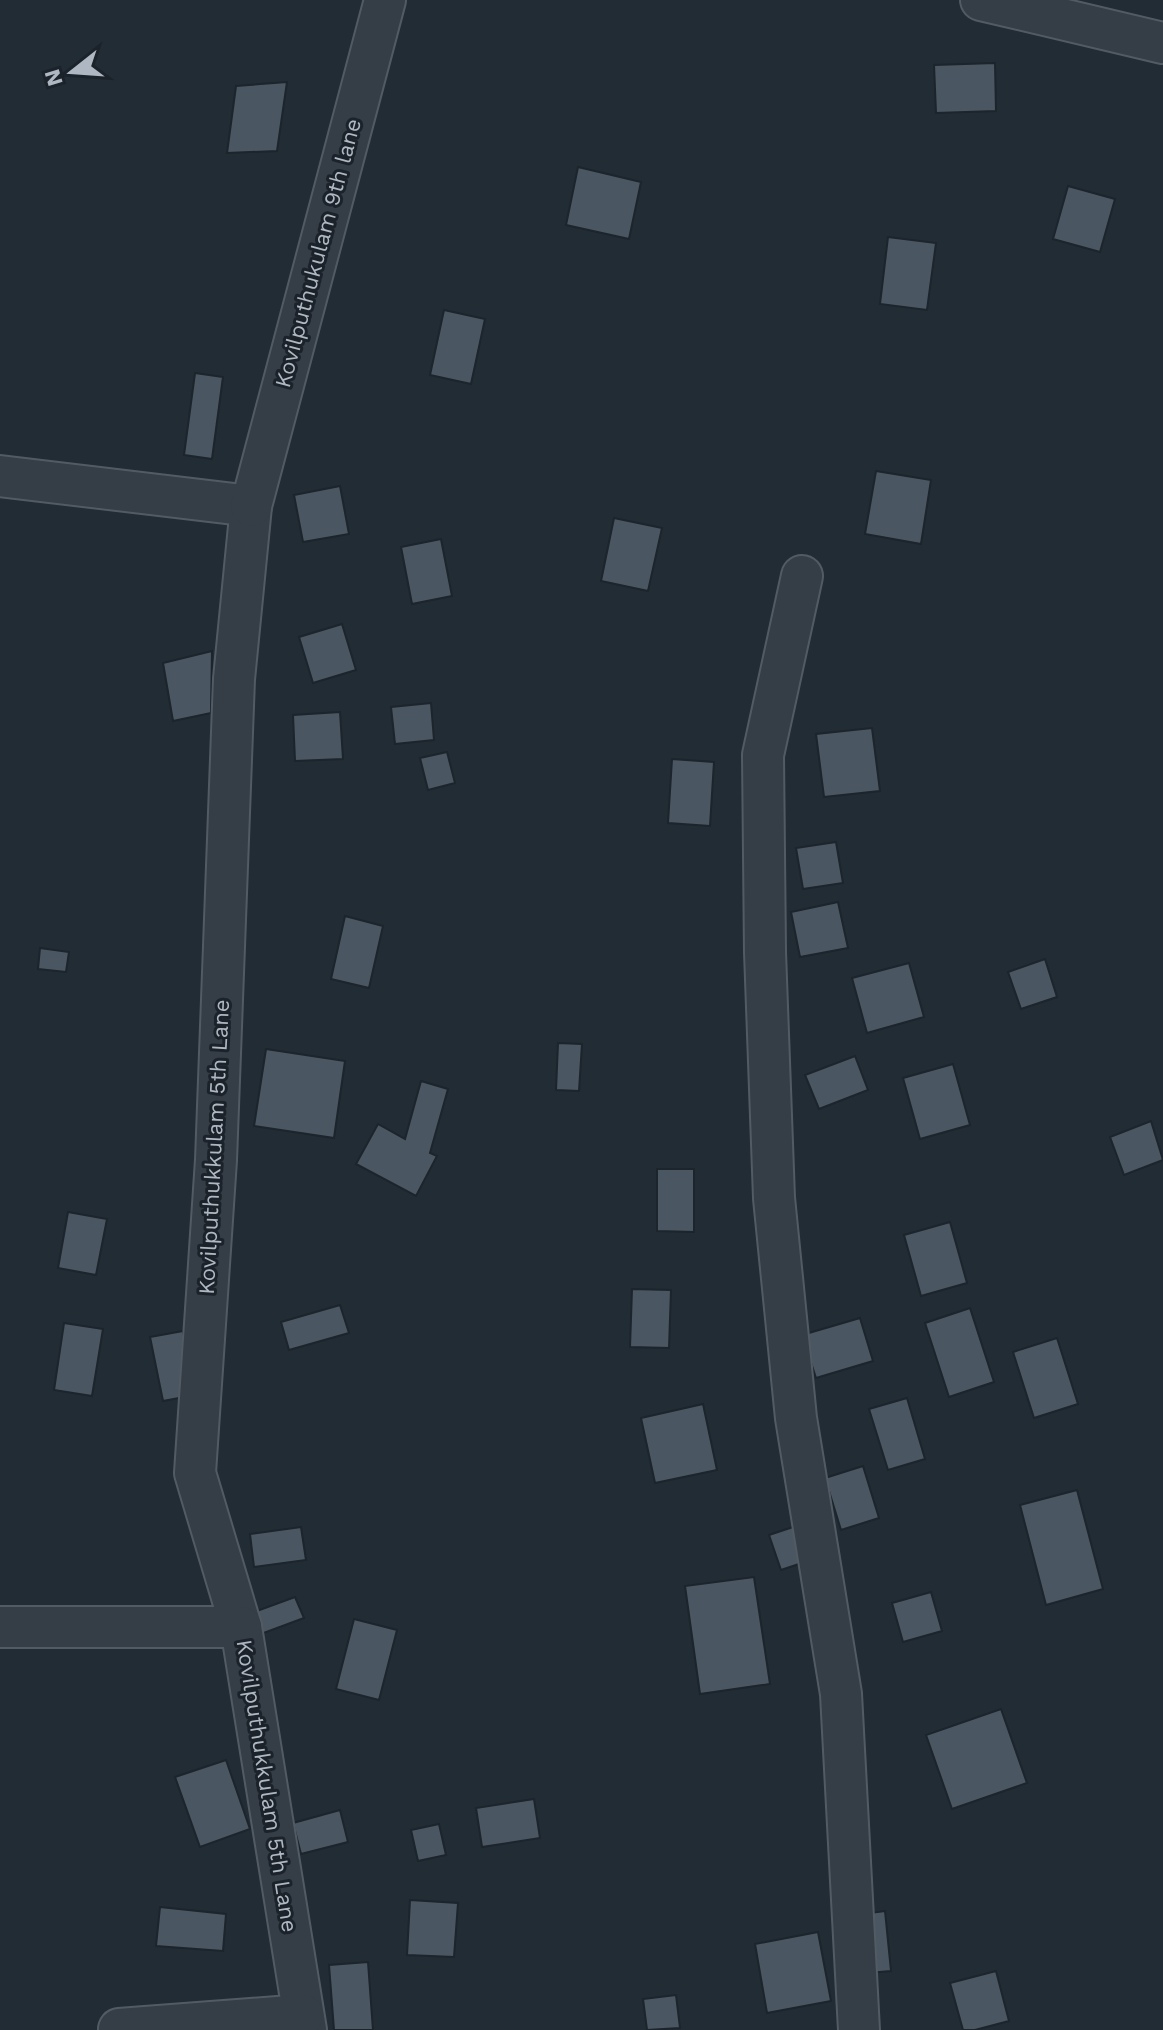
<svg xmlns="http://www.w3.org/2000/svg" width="1163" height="2030" font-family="'Work Sans',sans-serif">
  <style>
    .building { fill: #4a5661; stroke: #1c242c; stroke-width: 2 }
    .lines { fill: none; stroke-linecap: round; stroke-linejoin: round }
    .minor-casing { stroke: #525b63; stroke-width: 44 }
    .minor { stroke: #353d46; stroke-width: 40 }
    .labels { text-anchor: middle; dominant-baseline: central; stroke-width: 6; stroke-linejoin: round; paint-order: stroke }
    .street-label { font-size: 22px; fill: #afb8c2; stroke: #1b222a }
  </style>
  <rect width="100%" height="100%" fill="#222c35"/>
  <g class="building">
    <polygon points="995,63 996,111 936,113 934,65"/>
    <polygon points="287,82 277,151 227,153 236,86"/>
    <polygon points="578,167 641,182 629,239 566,225"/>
    <polygon points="1068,186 1115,199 1100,252 1053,239"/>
    <polygon points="888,237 936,243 927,310 880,304"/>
    <polygon points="444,310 485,319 471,384 430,375"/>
    <polygon points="195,373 223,377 212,459 184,455"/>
    <polygon points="876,471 931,480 921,544 865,534"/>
    <polygon points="340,486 349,534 303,542 294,495"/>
    <polygon points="614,518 662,528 648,591 601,581"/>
    <polygon points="441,539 452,596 412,604 401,547"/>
    <polygon points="342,624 356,670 313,683 299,637"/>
    <polygon points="212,651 211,713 173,721 163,663"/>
    <polygon points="431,703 434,740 395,744 391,707"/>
    <polygon points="340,712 343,759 295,761 293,715"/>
    <polygon points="872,728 880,791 824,797 816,734"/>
    <polygon points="447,752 455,783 428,790 420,758"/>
    <polygon points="672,759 714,762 710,826 668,823"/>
    <polygon points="836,842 843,883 803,889 796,848"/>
    <polygon points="838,902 848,948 800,957 791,912"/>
    <polygon points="345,916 383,926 369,988 331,979"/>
    <polygon points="40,948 69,952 66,972 38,969"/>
    <polygon points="1045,959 1057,997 1021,1009 1008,972"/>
    <polygon points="909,963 924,1017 867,1033 852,978"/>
    <polygon points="558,1043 582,1044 579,1091 556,1090"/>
    <polygon points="266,1049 345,1061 334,1138 254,1126"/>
    <polygon points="855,1056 868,1090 819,1109 805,1075"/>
    <polygon points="953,1064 970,1125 920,1139 903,1078"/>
    <polygon points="421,1081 448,1089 430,1153 437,1156 416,1196 356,1164 378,1124 405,1139"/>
    <polygon points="1151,1121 1163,1160 1124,1175 1110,1137"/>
    <polygon points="657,1169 694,1169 694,1232 657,1231"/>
    <polygon points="68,1212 107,1219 96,1275 58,1268"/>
    <polygon points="950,1222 967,1283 921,1296 904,1235"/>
    <polygon points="632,1289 671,1290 669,1348 630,1347"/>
    <polygon points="340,1305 349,1333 289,1350 281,1322"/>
    <polygon points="970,1308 994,1382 949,1397 925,1323"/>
    <polygon points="860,1318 873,1361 816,1378 802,1335"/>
    <polygon points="64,1323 103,1329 92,1396 54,1390"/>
    <polygon points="183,1331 195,1395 163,1401 150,1337"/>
    <polygon points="1057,1338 1078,1404 1034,1418 1013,1352"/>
    <polygon points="907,1398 925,1459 888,1470 869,1409"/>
    <polygon points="703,1404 717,1470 655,1483 641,1418"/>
    <polygon points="863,1466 879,1518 841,1530 825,1478"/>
    <polygon points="1077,1490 1103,1589 1046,1605 1020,1505"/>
    <polygon points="796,1526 808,1561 781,1570 769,1535"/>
    <polygon points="301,1527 306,1560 254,1567 250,1534"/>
    <polygon points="754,1577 770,1684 700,1694 685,1586"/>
    <polygon points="931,1592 942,1631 903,1642 892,1603"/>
    <polygon points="295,1597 304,1618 261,1634 254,1612"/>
    <polygon points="354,1619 397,1630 379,1700 336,1689"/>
    <polygon points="1001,1709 1027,1783 952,1809 926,1735"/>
    <polygon points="226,1760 250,1829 200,1847 175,1777"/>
    <polygon points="534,1799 540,1838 482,1847 476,1808"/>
    <polygon points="340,1810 348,1842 301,1854 293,1823"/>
    <polygon points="439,1824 446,1855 418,1861 411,1830"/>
    <polygon points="410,1900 458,1903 454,1957 407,1955"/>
    <polygon points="160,1907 226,1914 223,1951 156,1946"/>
    <polygon points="885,1911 891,1971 868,1973 862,1914"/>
    <polygon points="818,1932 831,2001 767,2013 755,1944"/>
    <polygon points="368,1962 373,2030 334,2030 329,1965"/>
    <polygon points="996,1971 1009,2021 975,2030 963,2030 950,1983"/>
    <polygon points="676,1995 680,2028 647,2030 643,1999"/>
  </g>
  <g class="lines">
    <g class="minor-casing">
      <g id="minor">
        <polyline points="981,0 1163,43"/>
        <polyline points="0,476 251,506 234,679 216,1160 195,1473 241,1627 306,2030"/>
        <polyline points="251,506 385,0"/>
        <polyline points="802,576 763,755 765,952 774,1198 796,1418 841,1694 859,2030"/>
        <polyline points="0,1627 241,1627"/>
        <polyline points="119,2029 303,2015"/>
      </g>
    </g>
    <use href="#minor" class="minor"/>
  </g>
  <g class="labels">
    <g class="street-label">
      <text transform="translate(318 253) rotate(-75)">Kovilputhukulam 9th lane</text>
      <text transform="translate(214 1147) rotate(-87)">Kovilputhukkulam 5th Lane</text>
      <text transform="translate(267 1786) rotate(81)">Kovilputhukkulam 5th Lane</text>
    </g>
  </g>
  <g transform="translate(72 72) rotate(253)" stroke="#1b222a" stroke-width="6" paint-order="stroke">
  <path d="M0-6L14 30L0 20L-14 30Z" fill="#afb8c2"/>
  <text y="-12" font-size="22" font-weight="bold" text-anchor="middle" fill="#afb8c2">N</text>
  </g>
</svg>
